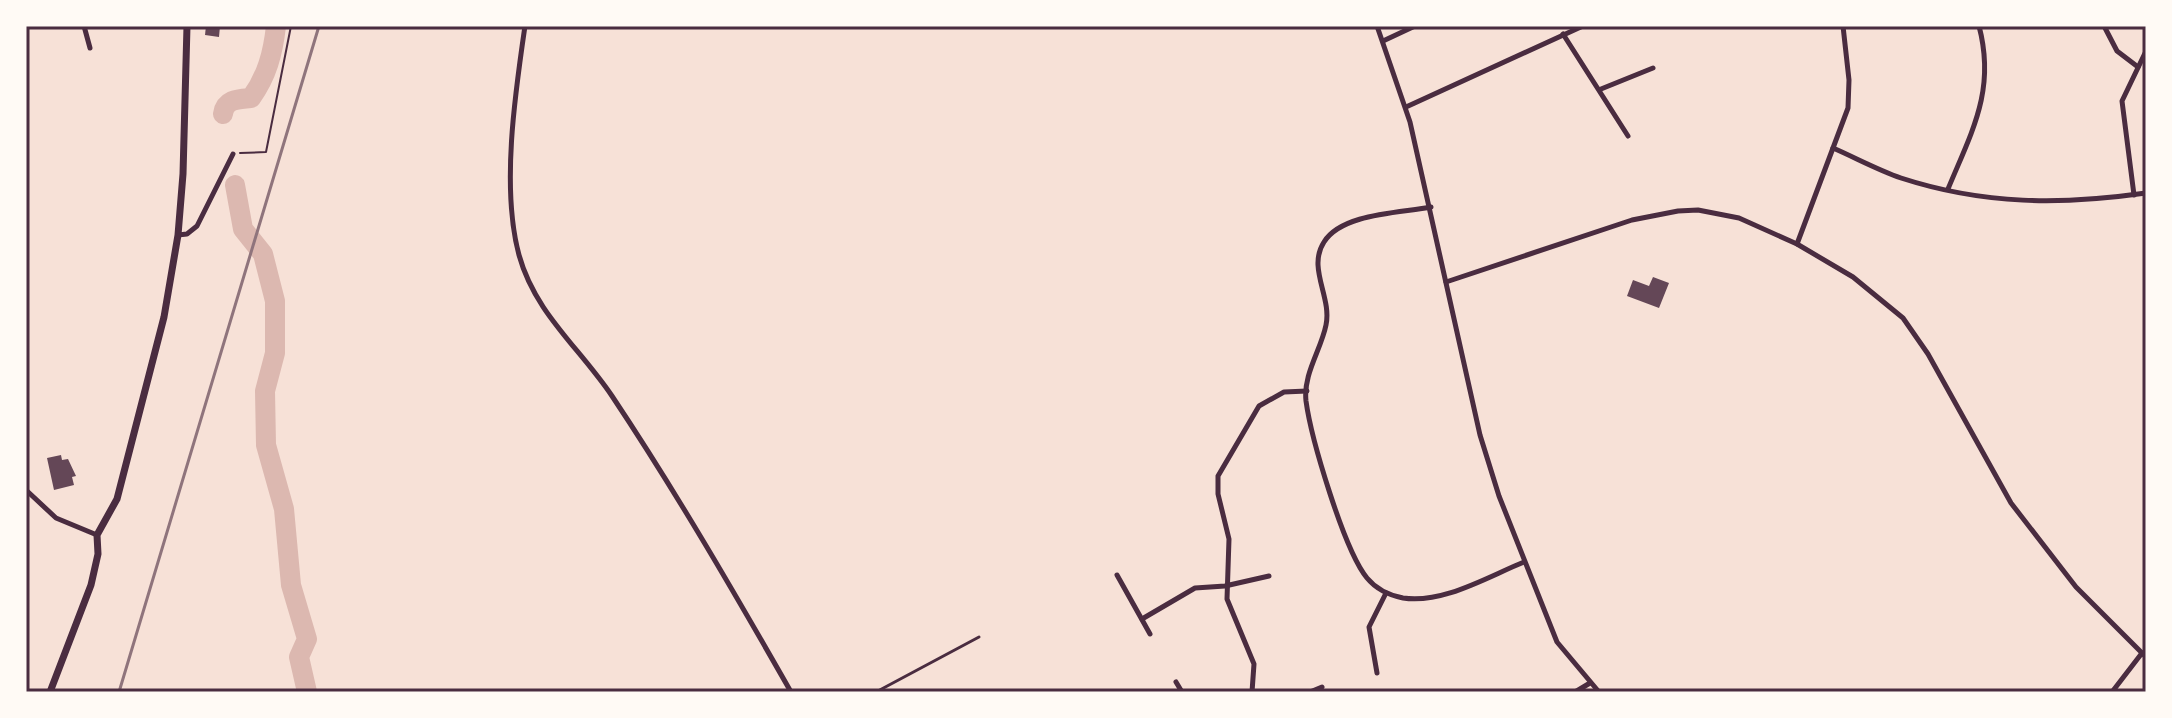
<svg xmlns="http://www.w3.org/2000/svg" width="2172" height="718" font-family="'IBM Plex Sans',sans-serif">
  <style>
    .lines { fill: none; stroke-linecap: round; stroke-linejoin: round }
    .river { stroke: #dcb8b0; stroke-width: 20 }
    .building { fill: #644757 }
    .path { stroke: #4a2c40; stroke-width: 2 }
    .service { stroke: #4a2c40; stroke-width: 3 }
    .minor { stroke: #4a2c40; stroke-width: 5 }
    .secondary { stroke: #4a2c40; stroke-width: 7 }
    .rail { stroke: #8f747c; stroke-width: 3 }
    .neatline { fill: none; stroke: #4a2c40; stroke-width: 3 }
  </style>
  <rect width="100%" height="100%" fill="#f7e1d7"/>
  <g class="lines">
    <g class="river">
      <path d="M 223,114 C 225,99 238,99 251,98 C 267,76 273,53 276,26"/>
      <polyline points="235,185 243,229 263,254 275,301 275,353 265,391 266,445 284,509 291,585 307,639 299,657 307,692"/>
    </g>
  </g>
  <g class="building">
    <polygon points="206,26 220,26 219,37 205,35"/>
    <polygon points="1653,277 1669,283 1659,308 1627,296 1633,280 1649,286"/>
    <polygon points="61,455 62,460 68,459 76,476 72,477 74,485 54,490 47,458"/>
  </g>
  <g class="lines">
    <polyline class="path" points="240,153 266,152 291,26"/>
    <polyline class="service" points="876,692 979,637"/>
    <g class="minor">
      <polyline points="84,26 90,48"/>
      <path d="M 525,26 C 515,94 501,189 519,255 C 535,313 579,347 612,396 C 676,492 734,592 791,692"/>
      <polyline points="1377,26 1410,122 1480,435 1499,496 1557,642 1599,692"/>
      <polyline points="2104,26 2117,51 2138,67"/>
      <polyline points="1563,34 1628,136"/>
      <polyline points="1383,41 1415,26"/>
      <polyline points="1601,89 1653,68"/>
      <polyline points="1406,107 1583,26"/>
      <path d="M 1833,148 C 1856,158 1878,170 1901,178 C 1984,205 2061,205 2146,193"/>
      <path d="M 1948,189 C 1972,131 1996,90 1979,26"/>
      <polyline points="2134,195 2122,101 2146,51"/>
      <path d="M 1431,207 C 1401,213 1342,213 1324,242 C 1307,268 1332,297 1326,325 C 1321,350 1303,374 1306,401 C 1311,438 1344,550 1367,578 C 1376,589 1388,595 1403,598 C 1443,604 1487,577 1524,562"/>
      <polyline points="178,235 187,234 197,226 233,154"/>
      <polyline points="1797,244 1848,108 1849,80 1843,26"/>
      <polyline points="1446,282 1632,220 1678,211 1698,210 1739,218 1797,244 1853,277 1903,318 1928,354 2011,503 2076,587 2146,657"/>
      <polyline points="26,490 56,518 97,535"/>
      <polyline points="1117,575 1150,634"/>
      <polyline points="1142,619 1195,588 1225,586 1269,576"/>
      <polyline points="1377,673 1369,627 1386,593"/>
      <polyline points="1176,682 1182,692"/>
      <polyline points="1252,692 1254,664 1227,599 1229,539 1218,494 1218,476 1259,406 1284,392 1307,391"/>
      <polyline points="1310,692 1322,687"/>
      <polyline points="1575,692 1590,683"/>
      <polyline points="2112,692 2142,653"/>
    </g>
    <polyline class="secondary" points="50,692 91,585 98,554 97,535 117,499 164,317 178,235 183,174 187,26"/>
    <polyline class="rail" points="119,692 319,26"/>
  </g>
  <rect width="2172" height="718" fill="none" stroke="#fffaf5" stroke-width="56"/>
  <rect x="28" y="28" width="2116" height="662" class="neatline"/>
</svg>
